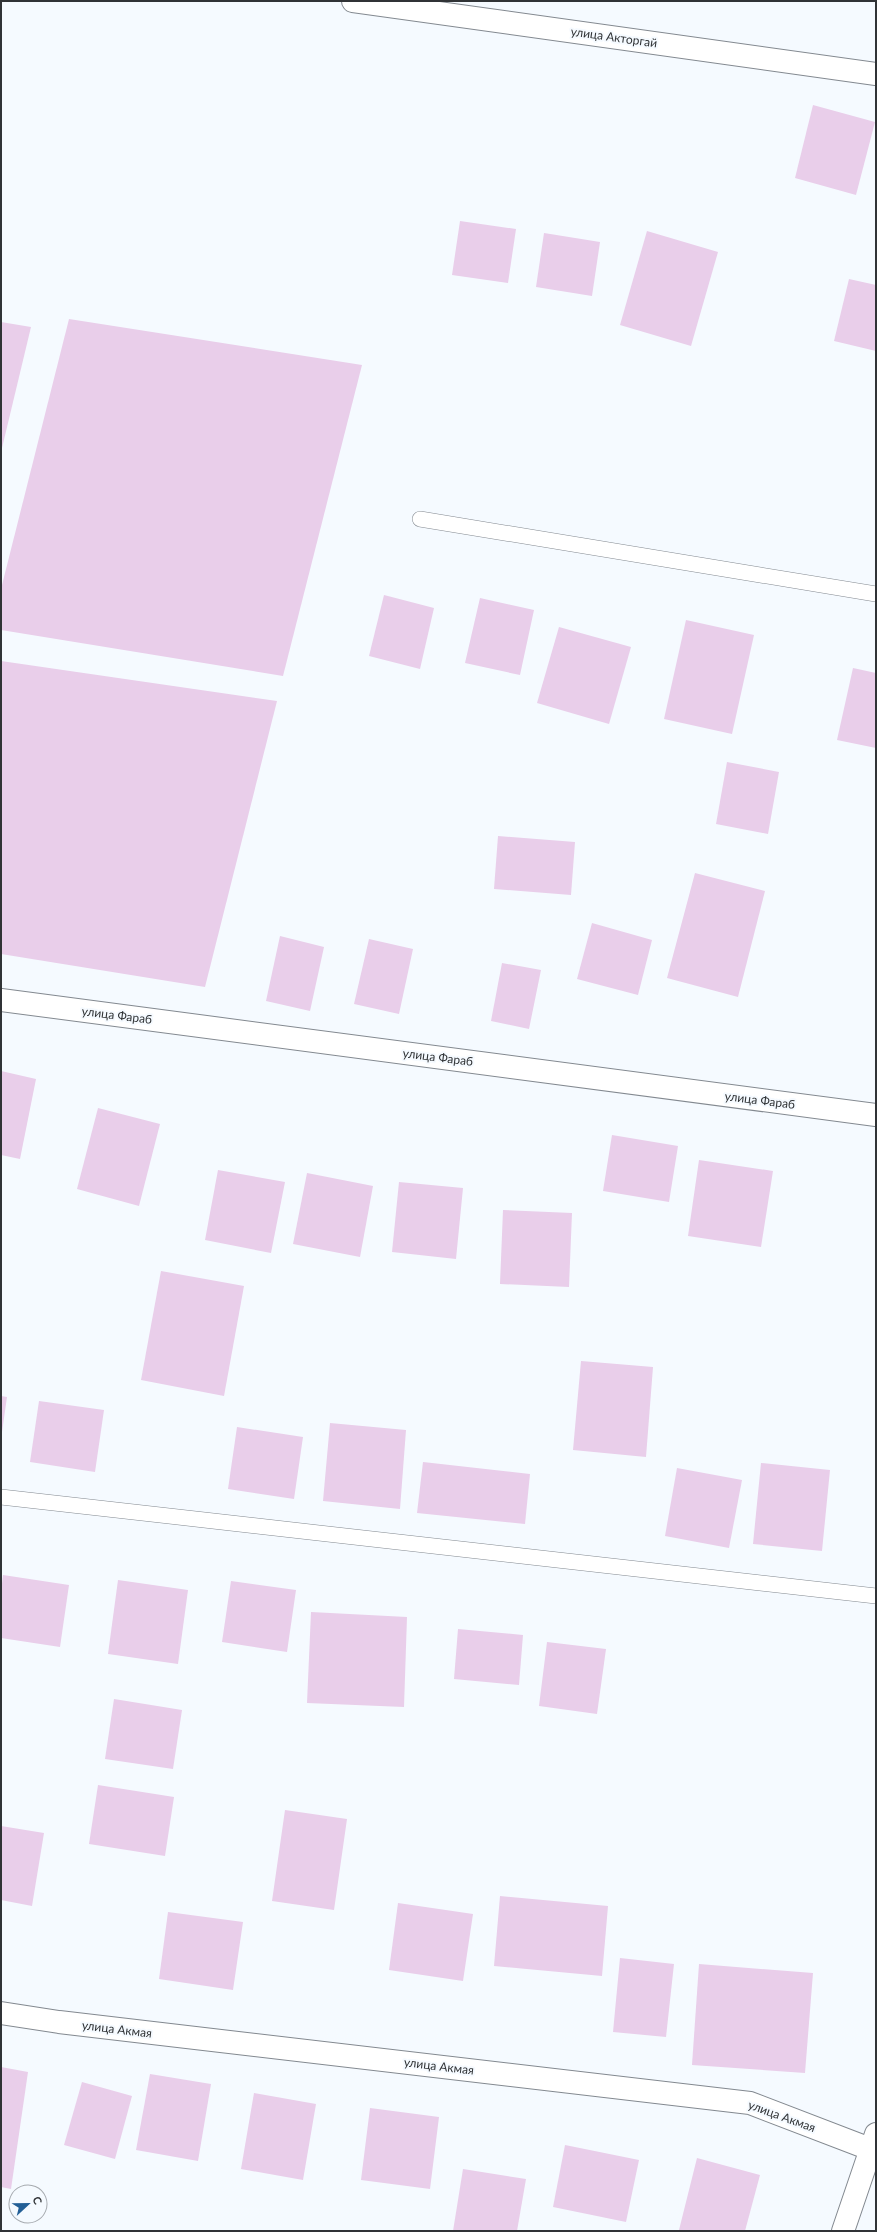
<svg xmlns="http://www.w3.org/2000/svg" width="877" height="2232" font-family="Lato,sans-serif">
  <style>
    .building { fill: #e9ceea }
    .lines { fill: none; stroke-linecap: round; stroke-linejoin: round }
    .lane-casing { stroke: #838990; stroke-width: 16 }
    .street-casing { stroke: #838990; stroke-width: 24 }
    .lane { stroke: #fff; stroke-width: 15 }
    .street { stroke: #fff; stroke-width: 22 }
    .labels { text-anchor: middle; dominant-baseline: central; stroke-width: 4; stroke-linejoin: round; paint-order: stroke }
    .street-label { font-size: 12px; fill: #303336; stroke: #f5faff }
  </style>
  <rect width="100%" height="100%" fill="#f5faff"/>
  <g class="building">
    <polygon points="813,105 875,122 856,195 795,178"/>
    <polygon points="460,221 516,229 508,283 452,275"/>
    <polygon points="647,231 718,252 691,346 620,325"/>
    <polygon points="544,233 600,242 592,296 536,287"/>
    <polygon points="849,279 876,285 876,351 834,341"/>
    <polygon points="69,319 362,365 283,676 1,630 1,589"/>
    <polygon points="1,322 31,327 2,448 1,448"/>
    <polygon points="384,595 434,608 420,669 369,656"/>
    <polygon points="480,598 534,610 520,675 465,663"/>
    <polygon points="686,620 754,635 732,734 664,719"/>
    <polygon points="559,627 631,647 609,724 537,703"/>
    <polygon points="1,661 277,701 205,987 1,954"/>
    <polygon points="853,668 876,673 876,748 837,740"/>
    <polygon points="727,762 779,772 768,834 716,824"/>
    <polygon points="498,836 575,842 571,895 494,889"/>
    <polygon points="695,873 765,891 738,997 667,978"/>
    <polygon points="592,923 652,940 638,995 577,979"/>
    <polygon points="280,936 324,947 310,1011 266,1001"/>
    <polygon points="369,939 413,949 399,1014 354,1004"/>
    <polygon points="502,963 541,970 529,1029 491,1021"/>
    <polygon points="1,1071 36,1079 20,1159 1,1155"/>
    <polygon points="98,1108 160,1124 139,1206 77,1189"/>
    <polygon points="612,1135 678,1146 669,1202 603,1191"/>
    <polygon points="699,1160 773,1171 761,1247 688,1236"/>
    <polygon points="218,1170 285,1182 271,1253 205,1240"/>
    <polygon points="307,1173 373,1186 360,1257 293,1244"/>
    <polygon points="399,1182 463,1188 456,1259 392,1252"/>
    <polygon points="503,1210 572,1213 569,1287 500,1284"/>
    <polygon points="161,1271 244,1286 224,1396 141,1380"/>
    <polygon points="581,1361 653,1367 646,1457 573,1450"/>
    <polygon points="1,1396 7,1397 2,1432 1,1432"/>
    <polygon points="39,1401 104,1410 95,1472 30,1462"/>
    <polygon points="330,1423 406,1430 400,1509 323,1501"/>
    <polygon points="237,1427 303,1437 294,1499 228,1489"/>
    <polygon points="423,1462 530,1474 525,1524 417,1513"/>
    <polygon points="761,1463 830,1470 822,1551 753,1544"/>
    <polygon points="677,1468 742,1480 729,1548 665,1536"/>
    <polygon points="3,1575 69,1585 60,1647 1,1638 1,1592"/>
    <polygon points="118,1580 188,1590 178,1664 108,1654"/>
    <polygon points="231,1581 296,1590 287,1652 222,1642"/>
    <polygon points="311,1612 407,1617 404,1707 307,1703"/>
    <polygon points="458,1629 523,1635 519,1685 454,1679"/>
    <polygon points="547,1642 606,1649 597,1714 539,1706"/>
    <polygon points="114,1699 182,1710 173,1769 105,1759"/>
    <polygon points="98,1785 174,1797 165,1856 89,1844"/>
    <polygon points="285,1810 347,1819 334,1910 272,1901"/>
    <polygon points="1,1826 44,1833 32,1906 1,1900"/>
    <polygon points="500,1896 608,1906 602,1976 494,1966"/>
    <polygon points="398,1903 473,1914 463,1981 389,1970"/>
    <polygon points="168,1912 243,1922 233,1990 159,1979"/>
    <polygon points="620,1958 674,1964 666,2037 613,2032"/>
    <polygon points="699,1964 813,1973 805,2073 692,2065"/>
    <polygon points="1,2067 28,2072 11,2189 1,2187"/>
    <polygon points="150,2074 211,2084 198,2161 136,2150"/>
    <polygon points="82,2082 132,2096 115,2159 64,2145"/>
    <polygon points="254,2093 316,2104 303,2180 241,2169"/>
    <polygon points="370,2108 439,2117 430,2189 361,2180"/>
    <polygon points="565,2145 639,2160 626,2222 553,2207"/>
    <polygon points="697,2158 760,2175 745,2231 679,2230"/>
    <polygon points="463,2169 526,2179 517,2231 453,2231"/>
  </g>
  <g class="lines">
    <g class="lane-casing">
      <g id="lane">
        <polyline points="420,519 876,594"/>
        <polyline points="1,1497 876,1596"/>
      </g>
    </g>
    <g class="street-casing">
      <g id="street">
        <polyline points="353,1 876,74"/>
        <polyline points="1,1000 876,1115"/>
        <polyline points="1,2013 59,2022 750,2103 870,2149"/>
        <polyline points="843,2231 876,2134"/>
      </g>
    </g>
    <use href="#lane" class="lane"/>
    <use href="#street" class="street"/>
  </g>
  <g class="labels">
    <g class="street-label">
      <text transform="translate(614 37) rotate(8)">улица Акторгай</text>
      <text transform="translate(117 1015) rotate(7)">улица Фараб</text>
      <text transform="translate(438 1057) rotate(7)">улица Фараб</text>
      <text transform="translate(760 1100) rotate(7)">улица Фараб</text>
      <text transform="translate(117 2029) rotate(7)">улица Акмая</text>
      <text transform="translate(439 2066) rotate(7)">улица Акмая</text>
      <text transform="translate(782 2116) rotate(20)">улица Акмая</text>
    </g>
  </g>
  <rect width="877" height="2232" fill="none" stroke="#303336" stroke-width="4"/>
  <g transform="translate(28 2204) rotate(68)"><circle r="19" fill="#f5faff" stroke="#a6aaaf"/>
  <path d="M0-3L7 15L0 10L-7 15Z" fill="#235f96"/>
  <text y="-6" font-size="11" font-weight="bold" text-anchor="middle" fill="#303336">С</text>
  </g>
</svg>
